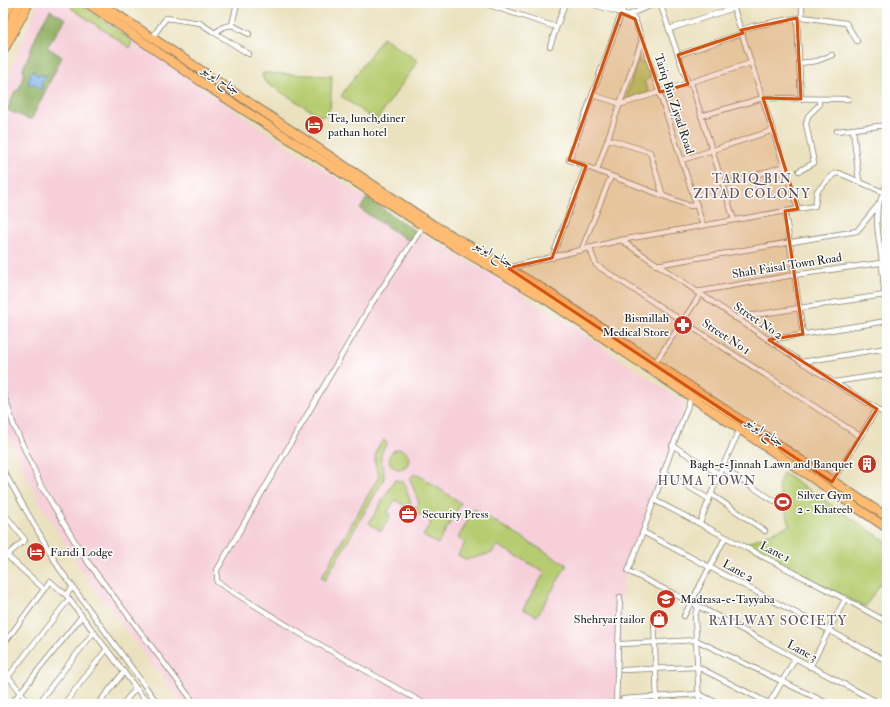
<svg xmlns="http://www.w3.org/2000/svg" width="890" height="707" font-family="'IM FELL Double Pica',Amiri,serif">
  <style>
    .built { fill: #f6cfd9 }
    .green { fill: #b6cc70; stroke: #697446 }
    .forest { fill: #90b062; stroke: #56663f }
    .water { fill: #7bb1ea; stroke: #4c6683 }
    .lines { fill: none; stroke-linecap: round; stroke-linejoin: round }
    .street-casing { stroke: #837e6d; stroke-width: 6 }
    .highway-casing { stroke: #837e6d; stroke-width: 10 }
    .street { stroke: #fff; stroke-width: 4.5 }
    .highway { stroke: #ffbb71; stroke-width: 8 }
    .marked { fill: #d4530e; fill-opacity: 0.2; stroke: #d4530e; stroke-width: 3; stroke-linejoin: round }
    .labels { text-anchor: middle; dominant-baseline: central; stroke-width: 3; stroke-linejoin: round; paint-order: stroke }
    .street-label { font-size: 12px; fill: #1c1c1c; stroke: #fff }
    .poi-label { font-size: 12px; fill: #1c1c1c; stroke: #fff; text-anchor: start }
    .neighbourhood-label { font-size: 13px; letter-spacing: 1px; fill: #604e56; stroke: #fff }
  </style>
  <rect width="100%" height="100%" fill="#fff"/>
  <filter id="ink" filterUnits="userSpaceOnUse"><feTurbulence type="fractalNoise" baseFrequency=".025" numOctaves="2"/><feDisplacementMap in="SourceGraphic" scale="8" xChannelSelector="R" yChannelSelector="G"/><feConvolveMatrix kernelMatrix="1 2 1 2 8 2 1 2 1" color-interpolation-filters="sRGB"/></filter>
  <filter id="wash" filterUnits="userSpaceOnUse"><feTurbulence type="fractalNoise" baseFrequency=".012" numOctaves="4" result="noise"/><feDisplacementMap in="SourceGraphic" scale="16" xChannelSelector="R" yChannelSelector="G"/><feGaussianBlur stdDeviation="0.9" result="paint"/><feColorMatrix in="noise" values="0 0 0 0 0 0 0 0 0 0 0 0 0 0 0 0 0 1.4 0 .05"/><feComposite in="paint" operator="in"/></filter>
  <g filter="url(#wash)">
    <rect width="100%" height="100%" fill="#eae1be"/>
    <polygon class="built" points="38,3 78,3 241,115 407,225 408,227 512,286 539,307 551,312 686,404 623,580 619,704 182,704 90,583 67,547 45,511 17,456 3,425 3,89"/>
    <g class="green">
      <polygon points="75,3 78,3 132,41 130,48 71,8"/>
      <polygon points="383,37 418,61 376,121 341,96"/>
      <polygon points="639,57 640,63 646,62 650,77 644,82 649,92 625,100"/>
      <polygon points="263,73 332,76 330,108 327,115 320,116 265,82 262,75"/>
      <path d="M 384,440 L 387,444 C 373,461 388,467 383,481 L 325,580 L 321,578 L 379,476 C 373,464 373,450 384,440 Z"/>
      <circle cx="399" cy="459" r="10"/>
      <polygon points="783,473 887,542 887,574 865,607 745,544 790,525 778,486"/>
      <polygon points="413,475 418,475 461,503 438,544 423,536 431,522 414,511 419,503 410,479"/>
      <polygon points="395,480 404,482 411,504 408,508 395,500 388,511 390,517 381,531 369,523"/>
      <polygon points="474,509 567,565 537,616 523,609 545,572 497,545 492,553 466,560 458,555 465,543 458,538"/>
    </g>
    <g class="forest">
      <polygon points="50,10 66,19 47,47 62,57 31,120 7,110 15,91 19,89 24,74 23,69 40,27"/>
      <polygon points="367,198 415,231 409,241 360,209"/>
    </g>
    <polygon class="water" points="33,70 38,76 45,75 46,78 41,82 42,88 39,89 35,84 28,84 31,72"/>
  </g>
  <g filter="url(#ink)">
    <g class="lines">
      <g class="street-casing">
        <g id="street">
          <polyline points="483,3 556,27"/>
          <polyline points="588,3 628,15 657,3"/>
          <polyline points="625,3 569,160 690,206 697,205"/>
          <polyline points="660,3 688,84"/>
          <polyline points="732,3 798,209"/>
          <polyline points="802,3 802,17"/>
          <polyline points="628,15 635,19 703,225"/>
          <polyline points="797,18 801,99"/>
          <polyline points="232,25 249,34"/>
          <polyline points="669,29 734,8"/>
          <polyline points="741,30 753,26 802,17 846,23 857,41"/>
          <polyline points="215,33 249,54"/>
          <polyline points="152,38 166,18 200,23 215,33 223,27 232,25 237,3"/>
          <polyline points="550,46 565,3"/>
          <polyline points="678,55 743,33"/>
          <polyline points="800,63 817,61 832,55"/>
          <polyline points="691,83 734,220"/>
          <polyline points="887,91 887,105"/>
          <polyline points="593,95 622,104 751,63"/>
          <polyline points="701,116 763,98 848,99"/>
          <polyline points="853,129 859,181"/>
          <polyline points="837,131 887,125"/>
          <polyline points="608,139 650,152 663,196"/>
          <polyline points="682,160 774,130"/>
          <polyline points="597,170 642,40"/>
          <polyline points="799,171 814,163 806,124 808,116 819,105 819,99"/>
          <polyline points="723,185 785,166"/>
          <path d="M 878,205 C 875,225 880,243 882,262 C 883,277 883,291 887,306"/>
          <polyline points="785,211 803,334"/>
          <polyline points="424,225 372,303 217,570 217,582 301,634 425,704"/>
          <polyline points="621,240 800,361 887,415"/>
          <polyline points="590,249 596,265 860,436"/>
          <polyline points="581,251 611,176"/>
          <polyline points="552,258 586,166"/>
          <polyline points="656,265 857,231 879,204 887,183"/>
          <polyline points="508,268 621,240 815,206 817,191 834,174 839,173 883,192"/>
          <polyline points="696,292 794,275 887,262"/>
          <polyline points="735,318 884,295"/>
          <polyline points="769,340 887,321"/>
          <polyline points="802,362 887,348"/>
          <polyline points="655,363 700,295"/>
          <polyline points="834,382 887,374"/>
          <polyline points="3,392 14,426 41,485 84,557 195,704"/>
          <path d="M 691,398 C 668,455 651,514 628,571 L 698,606 L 881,704"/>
          <polyline points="672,445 719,474"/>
          <polyline points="722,468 781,505"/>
          <polyline points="3,470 59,568 158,704"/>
          <polyline points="663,471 709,499"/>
          <polyline points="832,482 877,409"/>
          <polyline points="711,494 765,531"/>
          <polyline points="654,500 845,599 887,622"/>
          <polyline points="3,512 25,540 6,556"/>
          <polyline points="700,523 719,474 740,429"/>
          <polyline points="643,532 887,661"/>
          <polyline points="3,552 44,589"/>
          <polyline points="66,595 148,704"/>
          <polyline points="698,606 695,616 699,704"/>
          <polyline points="684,616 725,538"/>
          <polyline points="654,618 657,704"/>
          <polyline points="622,644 696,640 829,704"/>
          <polyline points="3,645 50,581 66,595 73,587"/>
          <polyline points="810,667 845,599"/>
          <polyline points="3,670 30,704"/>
          <polyline points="622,670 698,667 770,704"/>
          <polyline points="3,683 69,599"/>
          <polyline points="623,699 699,694 719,704"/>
          <polyline points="11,704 82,616"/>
          <polyline points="37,704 94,632"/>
          <polyline points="64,704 107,649"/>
          <polyline points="98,704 124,672"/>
          <polyline points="123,704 136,688"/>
          <polyline points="616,704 620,597"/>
          <polyline points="769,704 795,659"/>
        </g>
      </g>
      <g class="highway-casing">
        <g id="highway">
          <polyline points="87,3 213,90 453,245 542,297 887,528"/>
          <polyline points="100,3 432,224 542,288 887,517"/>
          <polyline points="3,18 11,3"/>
          <polyline points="3,37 20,3"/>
          <polyline points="3,52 29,3"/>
        </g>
      </g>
      <use href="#street" class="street"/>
      <use href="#highway" class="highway"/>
    </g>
  </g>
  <path class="marked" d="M 621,13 L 635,19 L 660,92 L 688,84 L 678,55 L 743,33 L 741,30 L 797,18 L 801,99 L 763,98 L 798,209 L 785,211 L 803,334 L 769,340 L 877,409 L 832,482 L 508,268 L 552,258 L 586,166 L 569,160 Z"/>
  <defs>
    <g id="hotel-disc" transform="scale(1)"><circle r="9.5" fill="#c8321e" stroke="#fff"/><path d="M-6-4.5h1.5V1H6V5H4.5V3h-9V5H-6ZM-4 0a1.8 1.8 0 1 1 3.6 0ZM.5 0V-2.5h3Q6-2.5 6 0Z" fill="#fff"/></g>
    <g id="pharmacy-disc" transform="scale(1)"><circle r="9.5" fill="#c8321e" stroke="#fff"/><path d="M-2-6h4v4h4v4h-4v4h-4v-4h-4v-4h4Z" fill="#fff"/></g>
    <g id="building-disc" transform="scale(1)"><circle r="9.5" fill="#c8321e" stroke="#fff"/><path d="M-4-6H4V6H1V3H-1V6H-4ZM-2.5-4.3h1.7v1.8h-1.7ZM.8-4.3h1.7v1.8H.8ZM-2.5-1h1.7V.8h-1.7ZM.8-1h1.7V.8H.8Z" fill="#fff"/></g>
    <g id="stadium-disc" transform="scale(1)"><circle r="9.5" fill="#c8321e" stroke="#fff"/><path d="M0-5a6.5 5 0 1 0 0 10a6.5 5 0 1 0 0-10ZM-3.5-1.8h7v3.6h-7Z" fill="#fff"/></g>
    <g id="office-disc" transform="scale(1)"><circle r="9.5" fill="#c8321e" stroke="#fff"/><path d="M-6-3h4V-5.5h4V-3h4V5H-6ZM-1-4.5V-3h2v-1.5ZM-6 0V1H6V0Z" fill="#fff"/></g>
    <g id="university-disc" transform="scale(1)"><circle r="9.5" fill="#c8321e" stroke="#fff"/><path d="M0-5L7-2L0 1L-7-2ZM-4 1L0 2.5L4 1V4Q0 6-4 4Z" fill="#fff"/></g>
    <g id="shop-disc" transform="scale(1)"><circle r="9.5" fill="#c8321e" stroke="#fff"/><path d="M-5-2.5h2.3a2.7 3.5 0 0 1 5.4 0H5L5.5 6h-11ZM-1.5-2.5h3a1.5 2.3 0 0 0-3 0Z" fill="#fff"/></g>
  </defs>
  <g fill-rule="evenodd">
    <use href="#hotel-disc" x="314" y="125"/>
    <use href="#pharmacy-disc" x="683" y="325"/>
    <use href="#building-disc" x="867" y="464"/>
    <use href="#stadium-disc" x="783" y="502"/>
    <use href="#office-disc" x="408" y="514"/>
    <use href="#hotel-disc" x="36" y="552"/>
    <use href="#university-disc" x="666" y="599"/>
    <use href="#shop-disc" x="659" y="619"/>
  </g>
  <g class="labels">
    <g class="street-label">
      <text transform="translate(221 80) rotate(34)">جناح ایونیو</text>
      <text transform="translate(674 104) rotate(72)">Tariq Bin Ziyad Road</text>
      <text transform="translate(494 254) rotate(30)">جناح ایونیو</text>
      <text transform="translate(787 266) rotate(-9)">Shah Faisal Town Road</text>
      <text transform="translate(758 321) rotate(34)">Street No 2</text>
      <text transform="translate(726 337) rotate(33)">Street No 1</text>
      <text transform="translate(765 432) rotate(34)">جناح ایونیو</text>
      <text transform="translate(775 552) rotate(27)">Lane 1</text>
      <text transform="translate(738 571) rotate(29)">Lane 2</text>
      <text transform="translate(802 651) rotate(28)">Lane 3</text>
    </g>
    <g class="poi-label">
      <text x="328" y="118">Tea, lunch,diner<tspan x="328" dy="14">pathan hotel</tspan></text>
      <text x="669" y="318" text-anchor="end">Bismillah<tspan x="669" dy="14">Medical Store</tspan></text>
      <text x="853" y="464" text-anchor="end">Bagh-e-Jinnah Lawn and Banquet</text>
      <text x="797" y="495">Silver Gym<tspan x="797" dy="14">2 - Khateeb</tspan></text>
      <text x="422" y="514">Security Press</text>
      <text x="50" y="552">Faridi Lodge</text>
      <text x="680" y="599">Madrasa-e-Tayyaba</text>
      <text x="645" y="619" text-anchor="end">Shehryar tailor</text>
    </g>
    <g class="neighbourhood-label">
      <text x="752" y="179">TARIQ BIN<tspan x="752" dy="15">ZIYAD COLONY</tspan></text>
      <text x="707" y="481">HUMA TOWN</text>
      <text x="778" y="621">RAILWAY SOCIETY</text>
    </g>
  </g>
  <rect width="890" height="707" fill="none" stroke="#fff" stroke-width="16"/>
</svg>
